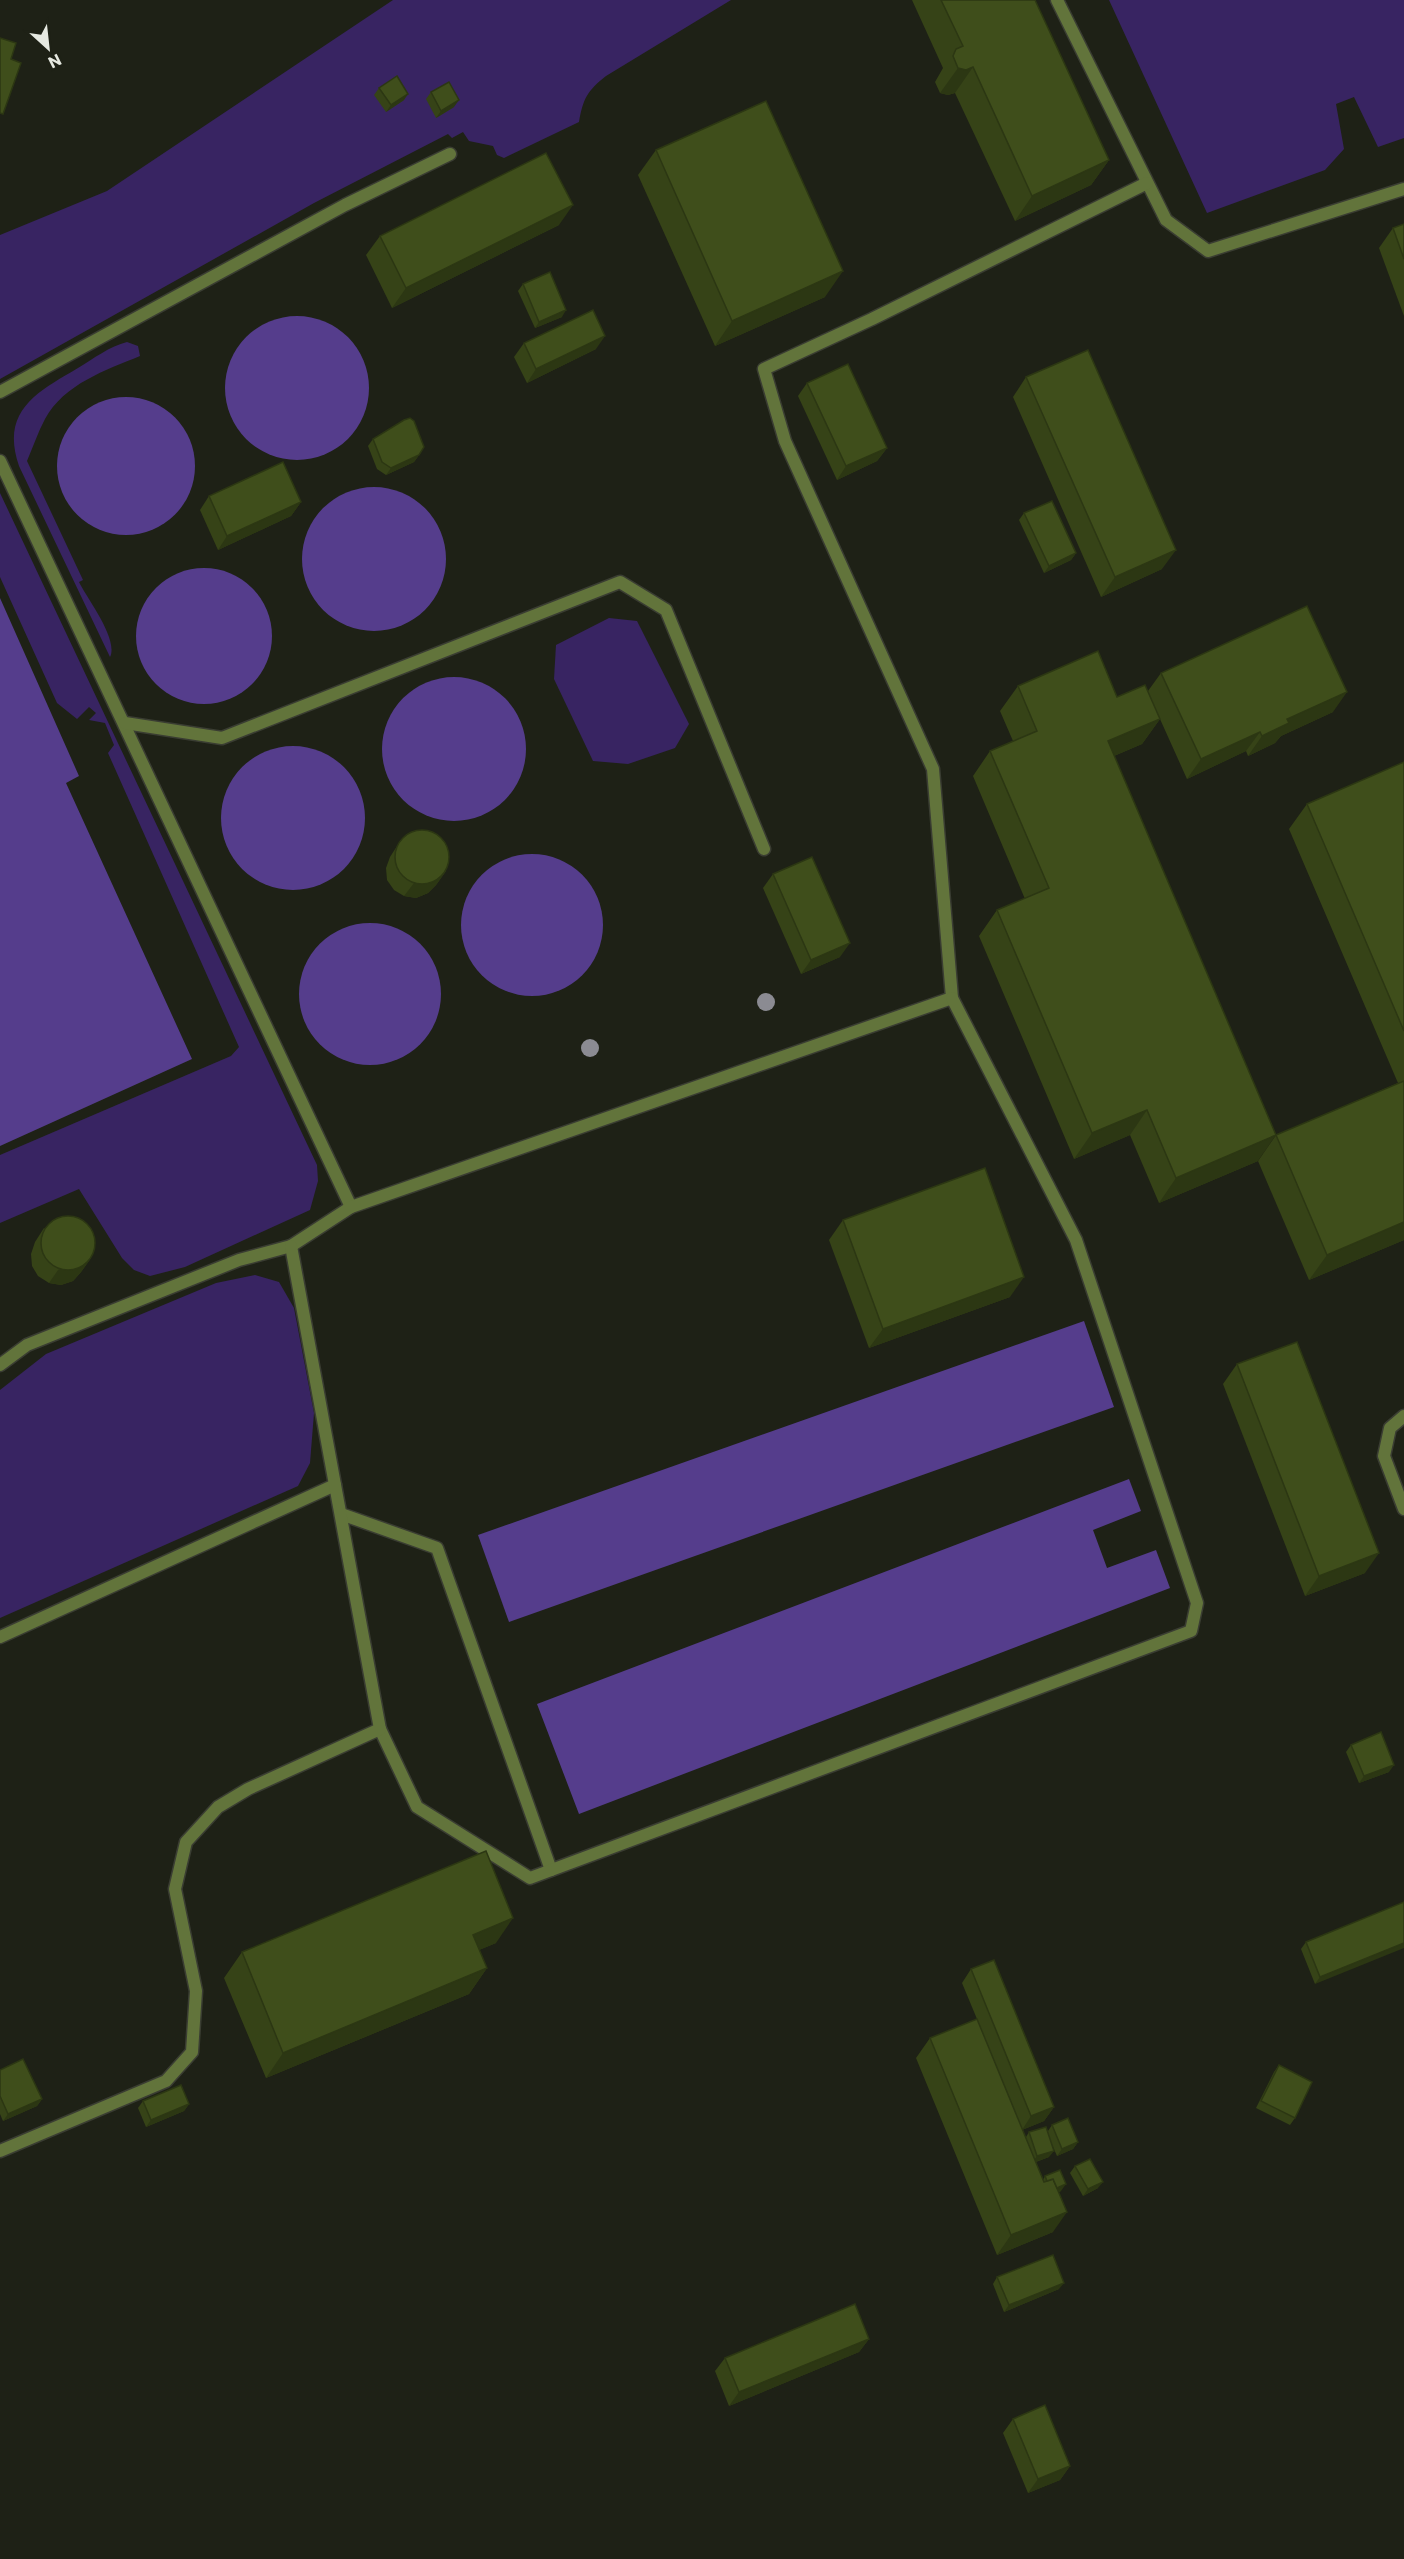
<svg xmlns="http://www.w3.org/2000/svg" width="1404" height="2559" font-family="Commissioner,sans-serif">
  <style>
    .green { fill: #382462 }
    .water { fill: #553d8c }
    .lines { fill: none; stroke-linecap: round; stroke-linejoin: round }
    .service-casing { stroke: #3a3d32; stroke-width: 15 }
    .service { stroke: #62743b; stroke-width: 12 }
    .tree { fill: #8b8b92 }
    .wall { fill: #364317 }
    .shaded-wall { fill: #2c3713 }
    .building { fill: #3f4e1b; stroke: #2c3713; stroke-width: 1.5 }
  </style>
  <rect width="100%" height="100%" fill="#1e2116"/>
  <g class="green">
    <path d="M 393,0 L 731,0 L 606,76 C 587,91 583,99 579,122 L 504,158 L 497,155 L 493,146 L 469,141 L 463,132 L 452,138 L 448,134 L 314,203 L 0,379 L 0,235 L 107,191 Z"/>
    <polygon points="1109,0 1404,0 1404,138 1378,147 1354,97 1336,104 1344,149 1325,170 1207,213"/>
    <path d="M 127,342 L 138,346 L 140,356 C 106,370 64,384 45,419 C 38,432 33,447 27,461 L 83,580 L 79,582 C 86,597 119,639 110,657 L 19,466 C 0,411 37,392 78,368 C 93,359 110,346 127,342 Z"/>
    <polygon points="0,493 317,1165 318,1181 310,1210 185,1267 150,1276 134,1270 122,1258 79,1189 0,1223 0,1155 231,1056 239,1047 108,753 114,745 105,723 89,720 96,713 89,707 77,719 57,703 0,577"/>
    <polygon points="609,618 637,621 689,724 675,748 628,764 593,761 554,679 556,645"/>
    <polygon points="255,1275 279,1282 294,1308 314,1413 310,1463 298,1486 0,1618 0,1390 46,1354 216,1283"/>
  </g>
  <g class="water">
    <circle cx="297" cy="388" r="72"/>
    <circle cx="126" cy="466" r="69"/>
    <circle cx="374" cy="559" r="72"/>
    <circle cx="204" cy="636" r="68"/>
    <polygon points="0,598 79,776 66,783 192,1059 0,1146"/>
    <circle cx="454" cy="749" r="72"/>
    <circle cx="293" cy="818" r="72"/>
    <circle cx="532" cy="925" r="71"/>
    <circle cx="370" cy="994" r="71"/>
    <polygon points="1084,1321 1114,1407 509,1622 478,1535"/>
    <polygon points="1129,1479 1141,1511 1093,1530 1107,1568 1156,1550 1170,1588 579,1814 537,1704"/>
  </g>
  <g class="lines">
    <g class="service-casing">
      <g id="service">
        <polyline points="1057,0 1166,220 1208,251 1404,189"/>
        <polyline points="0,392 345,205 450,154"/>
        <polyline points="0,461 351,1207"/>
        <polyline points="125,723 222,738 620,582 666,610 764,849"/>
        <polyline points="0,1365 27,1345 239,1260 291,1246 351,1207 952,998 933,769 785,441 764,369 872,319 1147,183"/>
        <polyline points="1404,1416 1390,1428 1384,1456 1404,1509"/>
        <polyline points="341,1514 437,1548 551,1870"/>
        <polyline points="0,1637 335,1485"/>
        <polyline points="380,1729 417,1807 530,1878 1191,1631 1197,1603 1076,1240 952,998"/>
        <polyline points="0,2151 166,2081 192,2052 196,1991 175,1889 186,1842 218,1807 248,1789 380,1729 291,1246"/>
      </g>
    </g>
    <use href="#service" class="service"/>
  </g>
  <g class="tree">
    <circle cx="766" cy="1002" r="9"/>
    <circle cx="590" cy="1048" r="9"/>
  </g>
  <g class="wall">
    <polygon points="912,0 1035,0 1109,160 1091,185 1015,221 955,93 948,95 940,93 935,82 943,68"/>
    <polygon points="379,88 404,100 386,112 374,95"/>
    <polygon points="431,92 454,107 436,118 426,99"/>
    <polygon points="656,150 825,297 715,346 638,175"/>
    <polygon points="1404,224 1404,316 1379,248 1393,228"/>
    <polygon points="559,225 392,308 366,255 380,236"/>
    <polygon points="523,284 562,317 535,328 518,291"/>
    <polygon points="524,343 596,349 527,383 514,357"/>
    <polygon points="1026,377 1162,569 1101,597 1013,397"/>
    <polygon points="807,383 887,448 877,461 837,480 798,396"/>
    <polygon points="373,439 419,455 414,462 386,475 377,469 368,446"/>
    <polygon points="209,496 301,502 291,516 218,550 200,510"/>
    <polygon points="1024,513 1076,553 1071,560 1044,573 1019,520"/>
    <polygon points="1161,673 1333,712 1281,736 1275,743 1248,756 1246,751 1187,779 1160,719 1142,744 1114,756 1258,1161 1159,1203 1130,1135 1074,1159 979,936 997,910 1025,899 973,776 990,751 1013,741 1000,711 1018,686 1117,697 1148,691"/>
    <polygon points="1404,762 1404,1240 1309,1280 1258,1161 1276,1135 1398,1083 1289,829 1307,804"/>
    <polygon points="399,843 446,871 436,885 428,893 416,898 404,896 394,890 387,880 386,868 390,857"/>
    <polygon points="773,874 840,957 801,974 763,888"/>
    <polygon points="843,1220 1010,1297 869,1348 829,1240"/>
    <polygon points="44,1228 91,1258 81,1272 73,1281 61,1285 49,1283 38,1276 32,1266 31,1254 35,1242"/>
    <polygon points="1237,1364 1365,1573 1305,1596 1223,1384"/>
    <polygon points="1351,1745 1389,1772 1359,1783 1346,1752"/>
    <polygon points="1404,1902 1315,1984 1301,1949 1306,1942"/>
    <polygon points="496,1943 479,1950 487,1968 469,1994 266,2078 224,1978 242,1952"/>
    <polygon points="971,1969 1054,2107 1044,2121 1022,2130 1026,2137 1029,2132 1048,2131 1052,2125 1078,2142 1073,2149 1057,2156 1050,2140 1049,2157 1036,2162 1043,2180 1045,2176 1061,2191 1059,2192 1053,2232 997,2255 916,2058 930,2038 977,2019 962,1983"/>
    <polygon points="1279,2065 1295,2118 1290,2125 1256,2108 1274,2072"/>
    <polygon points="0,2070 42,2099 37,2106 3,2121 0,2114"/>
    <polygon points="143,2101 189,2104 184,2111 146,2127 138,2108"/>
    <polygon points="1075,2166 1098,2188 1083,2196 1070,2173"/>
    <polygon points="997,2277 1059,2289 1004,2312 993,2284"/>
    <polygon points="869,2339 859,2352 729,2406 715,2371 725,2358"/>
    <polygon points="1013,2419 1070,2466 1060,2480 1028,2493 1003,2433"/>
  </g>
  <g class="shaded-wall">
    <polygon points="973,67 955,93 948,95 940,93 958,68"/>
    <polygon points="408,94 404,100 386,112 391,105"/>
    <polygon points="459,100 454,107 436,118 441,111"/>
    <polygon points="1109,160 1091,185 1015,221 1032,196"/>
    <polygon points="573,205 559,225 392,308 406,288"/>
    <polygon points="843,271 825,297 715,346 732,321"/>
    <polygon points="566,310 562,317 535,328 539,322"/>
    <polygon points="605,336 596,349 527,383 536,369"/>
    <polygon points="887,448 877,461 837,480 846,466"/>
    <polygon points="419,455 414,462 386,475 391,468"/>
    <polygon points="301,502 291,516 218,550 227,536"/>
    <polygon points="1176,550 1162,569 1101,597 1115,577"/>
    <polygon points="1076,553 1071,560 1044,573 1049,566"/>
    <polygon points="1347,692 1333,712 1281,736 1275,743 1248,756 1262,736 1287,719"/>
    <polygon points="1160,719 1142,744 1090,766 1108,741"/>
    <polygon points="1260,732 1246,751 1187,779 1201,759"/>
    <polygon points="446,871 436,885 428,893 416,898 404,896 414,883"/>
    <polygon points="850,943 840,957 801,974 811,960"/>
    <polygon points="1147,1110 1130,1135 1074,1159 1092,1133"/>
    <polygon points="1276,1135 1258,1161 1159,1203 1176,1178"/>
    <polygon points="1404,1222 1404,1240 1309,1280 1327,1255"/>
    <polygon points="91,1258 81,1272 73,1281 61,1285 49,1283 58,1270"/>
    <polygon points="1024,1277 1010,1297 869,1348 883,1329"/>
    <polygon points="1379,1553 1365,1573 1305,1596 1319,1576"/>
    <polygon points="1394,1765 1389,1772 1359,1783 1364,1776"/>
    <polygon points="513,1918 496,1943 455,1960 473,1935"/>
    <polygon points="1404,1943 1404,1948 1315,1984 1320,1977"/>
    <polygon points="487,1968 469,1994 266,2078 283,2053"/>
    <polygon points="42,2099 37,2106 3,2121 8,2114"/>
    <polygon points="189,2104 184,2111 146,2127 151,2120"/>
    <polygon points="1054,2107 1044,2121 1022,2130 1031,2116"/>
    <polygon points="1078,2142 1073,2149 1057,2156 1062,2149"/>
    <polygon points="1054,2151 1049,2157 1032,2163 1037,2156"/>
    <polygon points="1103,2182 1098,2188 1083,2196 1088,2189"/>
    <polygon points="1066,2184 1061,2191 1046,2197 1051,2190"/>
    <polygon points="1067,2212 1053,2232 997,2255 1011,2235"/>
    <polygon points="1064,2283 1059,2289 1004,2312 1009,2305"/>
    <polygon points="869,2339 859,2352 729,2406 739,2392"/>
    <polygon points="1070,2466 1060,2480 1028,2493 1038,2479"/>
  </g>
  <g class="building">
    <polygon points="941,0 1035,0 1109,160 1032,196 973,67 966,70 958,68 953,56 956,49 963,46"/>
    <polygon points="0,38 16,43 11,59 21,63 3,114 0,113"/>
    <polygon points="397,76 408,94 391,105 379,88"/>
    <polygon points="449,82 459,100 441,111 431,92"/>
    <polygon points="766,101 843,271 732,321 656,150"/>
    <polygon points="546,153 573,205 406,288 380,236"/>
    <polygon points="1404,224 1404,259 1393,228"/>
    <polygon points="550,272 566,310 539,322 523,284"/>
    <polygon points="593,310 605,336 536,369 524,343"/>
    <polygon points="1088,350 1176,550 1115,577 1026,377"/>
    <polygon points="848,364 887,448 846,466 807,383"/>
    <polygon points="410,418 414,421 424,447 419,455 391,468 382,462 373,439 404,420"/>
    <polygon points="283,462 301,502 227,536 209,496"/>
    <polygon points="1052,501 1076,553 1049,566 1024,513"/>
    <polygon points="1307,606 1347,692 1287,719 1289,723 1262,736 1260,732 1201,759 1161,673"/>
    <polygon points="1098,651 1117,697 1145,685 1160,719 1108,741 1276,1135 1176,1178 1147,1110 1092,1133 997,910 1049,888 990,751 1037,731 1018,686"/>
    <polygon points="1404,762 1404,1031 1307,804"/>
    <circle cx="422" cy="857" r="27"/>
    <polygon points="812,857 850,943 811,960 773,874"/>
    <polygon points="1404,1081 1404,1222 1327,1255 1276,1135"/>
    <polygon points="985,1168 1024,1277 883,1329 843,1220"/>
    <circle cx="68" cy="1243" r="27"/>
    <polygon points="1297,1342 1379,1553 1319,1576 1237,1364"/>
    <polygon points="1381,1732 1394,1765 1364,1776 1351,1745"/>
    <polygon points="486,1851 513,1918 473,1935 487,1968 283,2053 242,1952"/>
    <polygon points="1404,1902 1404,1943 1320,1977 1306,1942"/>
    <polygon points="994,1960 1054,2107 1031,2116 971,1969"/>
    <polygon points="977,2019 1044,2182 1053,2179 1067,2212 1011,2235 930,2038"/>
    <polygon points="23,2059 42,2099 8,2114 0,2096 0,2070"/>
    <polygon points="1279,2065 1312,2082 1295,2118 1261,2101"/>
    <polygon points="181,2085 189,2104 151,2120 143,2101"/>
    <polygon points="1068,2118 1078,2142 1062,2149 1052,2125"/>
    <polygon points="1046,2127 1054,2151 1037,2156 1029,2132"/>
    <polygon points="1090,2159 1103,2182 1088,2189 1075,2166"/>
    <polygon points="1060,2170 1066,2184 1057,2188 1053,2179 1047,2181 1045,2176"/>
    <polygon points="1053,2255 1064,2283 1009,2305 997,2277"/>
    <polygon points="855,2304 869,2339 739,2392 725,2358"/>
    <polygon points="1045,2405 1070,2466 1038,2479 1013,2419"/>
  </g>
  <g transform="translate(48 48) rotate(153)" stroke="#1e2116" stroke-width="4.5" paint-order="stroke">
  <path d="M0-4.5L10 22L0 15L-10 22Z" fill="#e6e9e1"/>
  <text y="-9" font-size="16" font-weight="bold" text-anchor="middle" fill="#e6e9e1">N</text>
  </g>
</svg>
